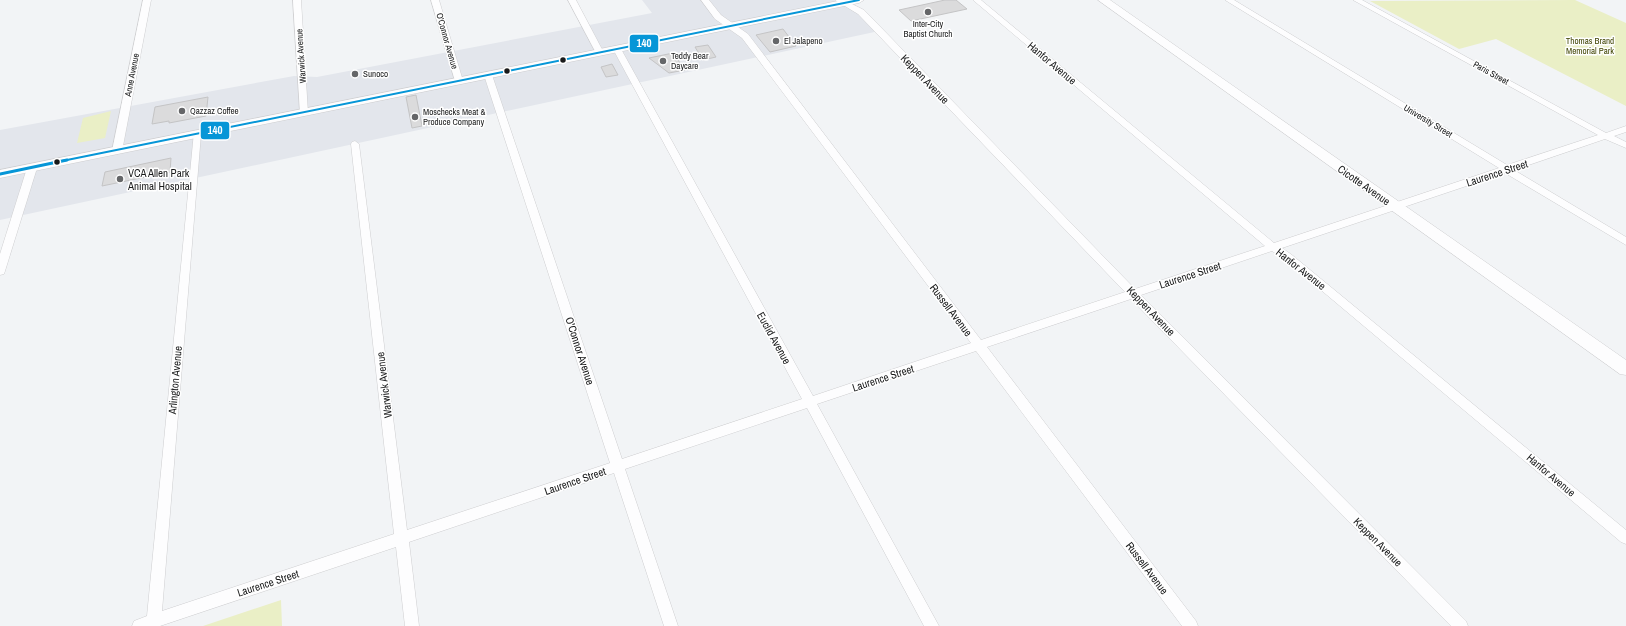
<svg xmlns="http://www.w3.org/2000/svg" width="1626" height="626" font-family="'Archivo Narrow',sans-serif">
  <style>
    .built { fill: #e3e6ec }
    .green { fill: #eaefc6 }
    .building { fill: #dbdbdc; stroke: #c4c4c5 }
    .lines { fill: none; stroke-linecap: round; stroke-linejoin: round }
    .street-casing { stroke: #ceced0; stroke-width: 1 }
    .secondary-casing { stroke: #ceced0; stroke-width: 1 }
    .street { fill: #fdfdfe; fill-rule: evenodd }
    .secondary { fill: #fdfdfe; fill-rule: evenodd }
    .bus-1-far1-casing { stroke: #fff; stroke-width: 4 }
    .bus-1-casing { stroke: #fff; stroke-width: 6 }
    .bus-1-far1 { stroke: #0696d7; stroke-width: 2 }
    .bus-1 { stroke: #0696d7; stroke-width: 3 }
    .poi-dot { fill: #656668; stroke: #fff; stroke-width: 1.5 }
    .bus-dot { fill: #191a1b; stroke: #fff; stroke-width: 1.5 }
    .labels { text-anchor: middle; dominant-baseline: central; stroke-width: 3; stroke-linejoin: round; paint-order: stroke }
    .far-poi-label { font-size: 9px; fill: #191a1b; stroke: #fff; text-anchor: start }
    .far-street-label { font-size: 9px; fill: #191a1b; stroke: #fff }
    .far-park-label { font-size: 9px; fill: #3f4300; stroke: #fff }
    .street-label { font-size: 11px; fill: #191a1b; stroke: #fff }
    .poi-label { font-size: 11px; fill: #191a1b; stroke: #fff; text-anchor: start }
    .line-badge { stroke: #fff; stroke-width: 1.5 }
    .badge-label { font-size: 11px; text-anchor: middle; font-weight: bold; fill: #fff }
  </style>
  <rect width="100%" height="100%" fill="#f2f4f6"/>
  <polygon class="built" points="642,0 859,0 845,3 879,31 0,220 0,130 294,76 317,77 652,13"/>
  <g class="green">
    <polygon points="1575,0 1626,23 1626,106 1496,39 1459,49 1370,1"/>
    <polygon points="111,111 105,138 77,143 83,118"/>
    <polygon points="281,600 282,626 203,626"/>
  </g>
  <g class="building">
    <polygon points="945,0 956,0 967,9 911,21 899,10"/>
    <polygon points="783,29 796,46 770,52 756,35"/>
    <polygon points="708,45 716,57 703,60 695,47"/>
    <polygon points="673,53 685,70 669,73 649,58"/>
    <polygon points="612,64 618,75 606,77 601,67"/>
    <polygon points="416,95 422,126 412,128 406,97"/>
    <polygon points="208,97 206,116 169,123 169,121 152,124 155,107"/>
    <polygon points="171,158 170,172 102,186 105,172"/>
  </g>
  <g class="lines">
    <g class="street-casing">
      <g id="street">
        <polygon points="143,0 151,0 122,151 117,154 112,151"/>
        <polygon points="293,0 301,0 308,113 304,116 300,113"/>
        <polygon points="431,0 439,0 463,81 462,83 459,83 455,81"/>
        <polygon points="568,0 576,0 604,53 603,55 600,55 596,53"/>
        <polygon points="701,0 709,0 721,15 748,34 981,340 1125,292 858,14 835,0 844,0 864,10 1135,289 1265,246 973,0 981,0 1274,243 1499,168 1225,0 1234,0 1507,165 1598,135 1353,0 1362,0 1606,133 1626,126 1626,132 1614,136 1626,142 1626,148 1605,139 1514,170 1626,237 1626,245 1505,173 1282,248 1292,255 1626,530 1626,544 1621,542 1284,259 1272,251 1141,295 1466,621 1468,626 1451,626 1131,299 987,347 1196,621 1198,626 1182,626 976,351 817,404 939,626 924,626 807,408 625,469 678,626 664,626 614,473 409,542 419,626 405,626 396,547 160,626 132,626 134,621 147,616 194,132 197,131 201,134 162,611 394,534 351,144 352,142 355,141 359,144 407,530 610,463 484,75 485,73 488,73 492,75 622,459 802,399 613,49 614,47 617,47 621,49 813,396 971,343 742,38 715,19"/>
        <polygon points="32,165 37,168 5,271 4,274 0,275 0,254 27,168"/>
      </g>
    </g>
    <g class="secondary-casing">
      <g id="secondary">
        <polygon points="843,0 864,0 859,3 0,178 0,170"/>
        <polygon points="1098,0 1110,0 1626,360 1626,375 1620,374"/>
      </g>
    </g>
    <use href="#street" class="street"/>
    <use href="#secondary" class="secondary"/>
    <g class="bus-1-far1-casing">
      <polyline id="bus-1-far1" points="62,161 859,0"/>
    </g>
    <g class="bus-1-casing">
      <polyline id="bus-1" points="0,174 67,160"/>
    </g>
    <use href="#bus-1-far1" class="bus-1-far1"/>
    <use href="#bus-1" class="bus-1"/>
  </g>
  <g class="poi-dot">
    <circle cx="928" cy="12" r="4"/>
    <circle cx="776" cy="41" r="4"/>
    <circle cx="663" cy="61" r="4"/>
    <circle cx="355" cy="74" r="4"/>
    <circle cx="182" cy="111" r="4"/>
    <circle cx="415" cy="117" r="4"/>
    <circle cx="120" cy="179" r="4"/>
  </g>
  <g class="bus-dot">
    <circle cx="563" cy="60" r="3.5"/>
    <circle cx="507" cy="71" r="3.5"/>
    <circle cx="57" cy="162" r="3.5"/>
  </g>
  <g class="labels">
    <g class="far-poi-label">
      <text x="928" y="24" text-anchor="middle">Inter-City<tspan x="928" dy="10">Baptist Church</tspan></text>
      <text x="784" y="41">El Jalapeno</text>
      <text x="671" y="56">Teddy Bear<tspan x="671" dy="10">Daycare</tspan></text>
      <text x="363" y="74">Sunoco</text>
      <text x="190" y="111">Qazzaz Coffee</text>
      <text x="423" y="112">Moschecks Meat &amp;<tspan x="423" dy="10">Produce Company</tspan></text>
    </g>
    <g class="far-street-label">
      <text transform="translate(447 41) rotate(74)">O'Connor Avenue</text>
      <text transform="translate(301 56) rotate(-94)">Warwick Avenue</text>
      <text transform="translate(1491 73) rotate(29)">Paris Street</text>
      <text transform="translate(132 75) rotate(-79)">Anne Avenue</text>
      <text transform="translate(1428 121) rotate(31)">University Street</text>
    </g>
    <g class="far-park-label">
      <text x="1590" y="41">Thomas Brand<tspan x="1590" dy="10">Memorial Park</tspan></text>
    </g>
    <g class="street-label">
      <text transform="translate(1052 63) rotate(40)">Hanfor Avenue</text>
      <text transform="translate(925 79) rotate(46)">Keppen Avenue</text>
      <text transform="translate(1497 173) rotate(-18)">Laurence Street</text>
      <text transform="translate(1364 185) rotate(35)">Cicotte Avenue</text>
      <text transform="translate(1301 269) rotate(38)">Hanfor Avenue</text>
      <text transform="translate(1190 275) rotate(-18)">Laurence Street</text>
      <text transform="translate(951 310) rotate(53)">Russell Avenue</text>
      <text transform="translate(1151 311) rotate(46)">Keppen Avenue</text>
      <text transform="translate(774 338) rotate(61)">Euclid Avenue</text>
      <text transform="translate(580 351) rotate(72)">O'Connor Avenue</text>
      <text transform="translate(883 378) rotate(-18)">Laurence Street</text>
      <text transform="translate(175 380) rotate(-85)">Arlington Avenue</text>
      <text transform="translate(384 385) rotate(-97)">Warwick Avenue</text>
      <text transform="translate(1551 475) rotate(40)">Hanfor Avenue</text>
      <text transform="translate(575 481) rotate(-19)">Laurence Street</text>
      <text transform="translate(1378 542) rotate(45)">Keppen Avenue</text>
      <text transform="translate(1147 568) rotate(53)">Russell Avenue</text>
      <text transform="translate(268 583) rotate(-18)">Laurence Street</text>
    </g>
    <g class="poi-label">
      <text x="128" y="173">VCA Allen Park<tspan x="128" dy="13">Animal Hospital</tspan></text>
    </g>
  </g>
  <g class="line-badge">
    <rect x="629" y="34" width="30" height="19" rx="4" fill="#0696d7"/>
    <rect x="200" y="121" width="30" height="19" rx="4" fill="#0696d7"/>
  </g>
  <g class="badge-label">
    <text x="644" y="47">140</text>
    <text x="215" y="134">140</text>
  </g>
</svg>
